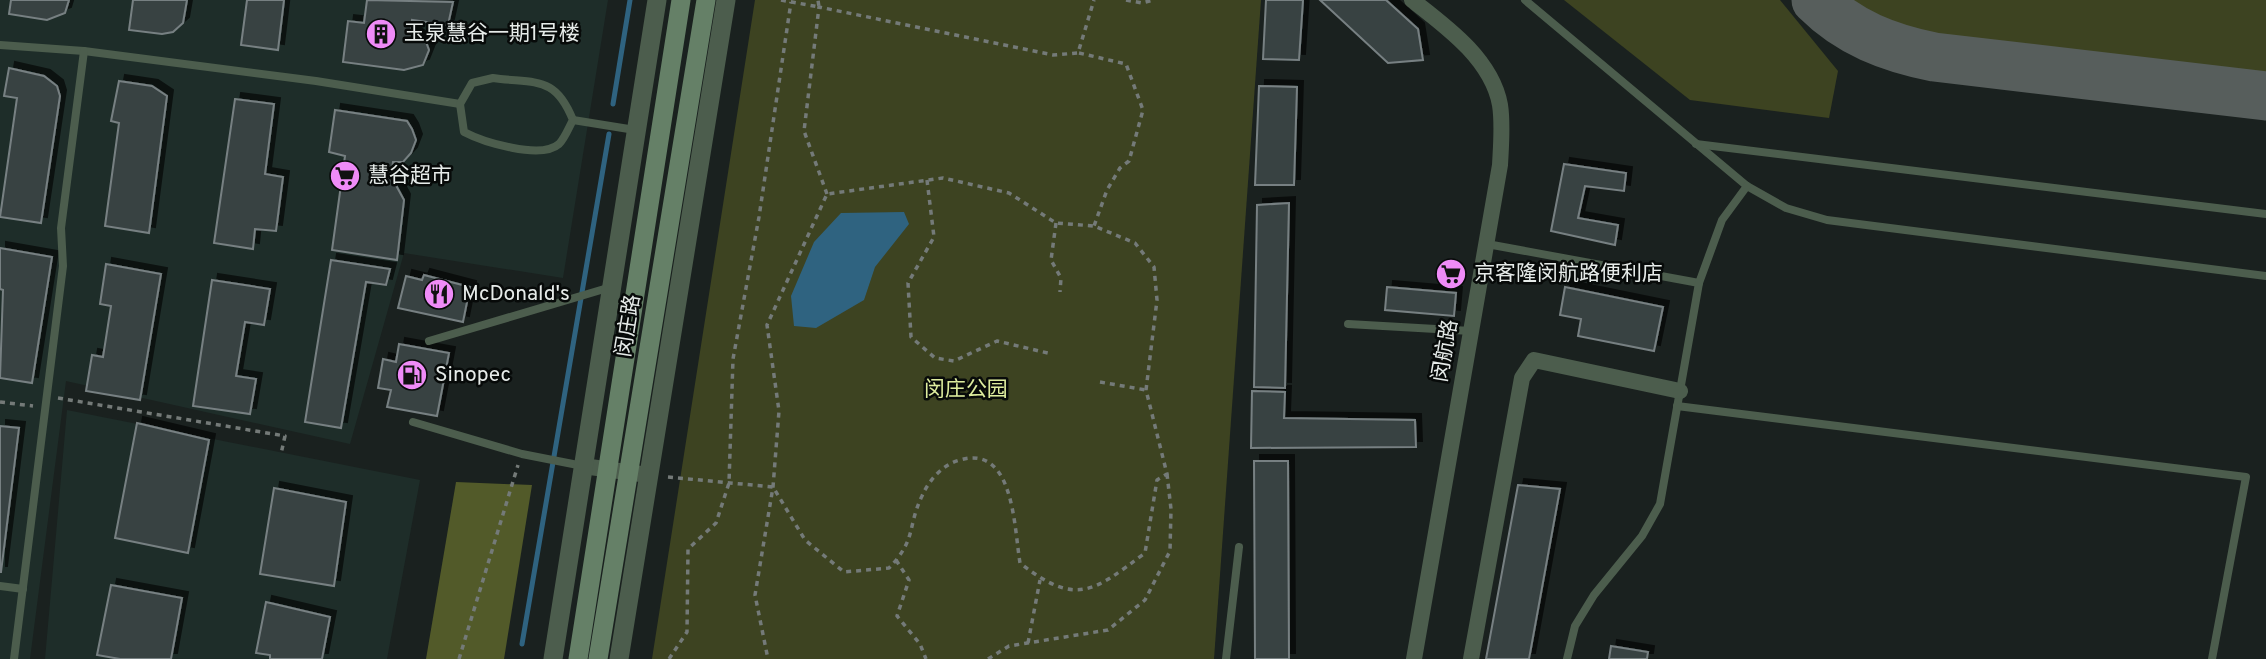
<svg xmlns="http://www.w3.org/2000/svg" width="2266" height="659" font-family="Overpass,'Noto Sans SC',sans-serif">
  <style>
    .built { fill: #1e2d29 }
    .green { fill: #3d4321 }
    .forest { fill: #525a29 }
    .water { fill: #2f6380 }
    .lines { fill: none; stroke-linecap: round; stroke-linejoin: round }
    .stream { stroke: #2f6380; stroke-width: 5 }
    .taxiway { stroke: #575e5c; stroke-width: 49 }
    .building { fill: #394243; stroke: #778082; stroke-width: 2; filter: url(#shadow) }
    .path { stroke: #747a78; stroke-width: 3.5; stroke-dasharray: 5 5; stroke-linecap: butt }
    .service { stroke: #4c5d4d; stroke-width: 8 }
    .minor { stroke: #4c5d4d; stroke-width: 16 }
    .tertiary { stroke: #4c5d4d; stroke-width: 19 }
    .secondary { stroke: #658067; stroke-width: 19 }
    .labels { text-anchor: middle; dominant-baseline: central; stroke-width: 5; stroke-linejoin: round; paint-order: stroke }
    .poi-label { font-size: 21px; fill: #e6ebe9; stroke: #070a09; text-anchor: start }
    .street-label { font-size: 21px; fill: #e6ebe9; stroke: #070a09 }
    .park-label { font-size: 21px; fill: #deed9e; stroke: #070a09 }
  </style>
  <defs>
    <filter id="shadow"><feDropShadow dx="6" dy="-6" stdDeviation="0" flood-color="#0009"/></filter>
  </defs>
  <rect width="100%" height="100%" fill="#1a211f"/>
  <g class="built">
    <polygon points="0,0 608,0 563,278 404,253 350,444 66,381 30,659 0,659"/>
    <polygon points="67,410 420,480 387,659 45,659"/>
  </g>
  <g class="green">
    <polygon points="755,0 1261,0 1214,659 652,659"/>
    <polygon points="1564,0 1780,0 1838,71 1829,118 1690,100"/>
    <polygon points="1843,0 2266,0 2266,81 1931,41 1886,24"/>
  </g>
  <polygon class="forest" points="456,482 532,485 504,659 426,659"/>
  <polygon class="water" points="904,212 909,224 875,267 864,300 816,328 794,326 791,296 814,242 841,213"/>
  <g class="lines">
    <g class="stream">
      <polyline points="613,104 630,0"/>
      <polyline points="522,644 609,134"/>
    </g>
    <path class="taxiway" d="M 1816,0 C 1849,33 1889,48 1934,57 L 2266,96"/>
  </g>
  <g class="building">
    <polygon points="11,0 69,0 65,13 47,20 9,14"/>
    <polygon points="133,0 187,0 183,23 173,32 162,34 129,30"/>
    <polygon points="247,0 284,0 278,50 241,45"/>
    <polygon points="367,0 453,2 448,25 412,20 411,31 426,42 429,50 423,65 404,70 343,62 348,21 364,23"/>
    <polygon points="1266,0 1303,0 1299,60 1263,59"/>
    <polygon points="1320,0 1386,0 1418,29 1423,60 1388,63"/>
    <polygon points="9,68 44,76 57,86 60,96 41,223 0,217 17,98 4,96"/>
    <polygon points="119,81 152,86 167,96 149,233 105,226 119,123 111,121"/>
    <polygon points="1259,86 1297,87 1294,185 1255,185"/>
    <polygon points="235,99 274,104 265,174 283,177 276,231 255,229 253,249 214,243"/>
    <polygon points="335,110 407,121 412,129 416,140 411,153 403,162 393,162 391,176 404,200 397,260 332,250 345,156 329,152"/>
    <polygon points="1564,164 1626,173 1624,191 1585,186 1578,218 1618,225 1615,245 1551,231"/>
    <polygon points="1289,203 1285,388 1254,387 1257,205"/>
    <polygon points="0,248 52,257 32,383 0,378 3,290 0,289"/>
    <polygon points="331,260 390,269 386,285 366,282 341,428 305,422"/>
    <polygon points="106,264 161,274 140,400 86,391 92,355 103,357 111,306 100,304"/>
    <polygon points="424,275 470,287 463,322 398,308 406,276 422,280"/>
    <polygon points="212,280 270,289 264,325 245,322 236,376 256,379 250,414 193,406"/>
    <polygon points="1387,287 1456,293 1454,316 1385,310"/>
    <polygon points="1565,287 1663,307 1654,351 1578,336 1581,319 1560,315"/>
    <polygon points="399,344 449,353 437,416 387,407 391,390 378,388 383,359 396,362"/>
    <polygon points="1252,391 1285,392 1284,418 1415,420 1416,447 1251,448"/>
    <polygon points="137,423 209,440 188,553 115,538"/>
    <polygon points="0,426 19,428 1,572 0,572"/>
    <polygon points="1254,461 1288,461 1289,659 1255,659"/>
    <polygon points="1518,485 1560,489 1529,659 1486,659"/>
    <polygon points="274,488 346,502 334,586 260,574"/>
    <polygon points="111,585 182,598 171,659 120,659 97,655"/>
    <polygon points="266,602 330,617 322,659 270,659 270,655 256,653"/>
    <polygon points="1611,646 1648,652 1647,659 1609,659"/>
  </g>
  <g class="lines">
    <g class="path">
      <polyline points="781,0 819,7 818,0"/>
      <polyline points="1126,0 1142,3 1153,0"/>
      <polyline points="1079,53 1126,64 1143,110 1129,161 1120,168 1107,190 1094,226"/>
      <polyline points="927,180 934,237 908,283 911,337 935,358 954,361 997,341 1052,354"/>
      <polyline points="827,194 804,131 819,7 1053,55 1078,53 1094,0"/>
      <polyline points="1056,223 1051,260 1061,278 1060,292"/>
      <polyline points="1100,382 1146,390"/>
      <polyline points="58,398 285,436 281,454"/>
      <polyline points="0,402 33,406"/>
      <path d="M 668,477 L 773,487 L 805,540 L 844,572 L 889,568 C 917,539 907,527 922,496 C 929,480 943,464 960,460 C 1014,444 1014,527 1020,563 C 1076,607 1093,592 1145,553 L 1157,480 L 1167,474 L 1146,390 L 1157,300 L 1154,267 L 1135,243 L 1094,226 L 1056,223 L 1009,193 L 943,178 L 827,194 L 767,325 L 779,411 L 773,487 L 755,595 L 768,659"/>
      <polyline points="896,560 909,580 897,616 920,644 926,659"/>
      <polyline points="1028,643 1040,580"/>
      <polyline points="459,659 518,465"/>
      <polyline points="669,659 687,632 688,549 716,523 729,483 733,359 759,217 791,2"/>
      <polyline points="988,659 1009,646 1108,630 1145,600 1170,551 1171,509 1167,474"/>
    </g>
    <g class="service">
      <polyline points="1525,0 1747,186 1786,208 1827,220 2266,276"/>
      <polyline points="0,45 84,51 316,81 460,104"/>
      <path d="M 493,78 C 536,84 555,75 573,120 C 569,127 565,138 559,144 C 541,160 483,142 464,132 L 460,104 L 472,83 Z"/>
      <polyline points="573,120 635,130"/>
      <polyline points="1696,144 2266,214"/>
      <polyline points="1487,244 1699,283"/>
      <polyline points="1348,324 1471,331"/>
      <polyline points="429,341 611,287"/>
      <polyline points="1677,406 2246,477 2212,659"/>
      <polyline points="413,422 522,454 583,466"/>
      <polyline points="0,586 23,589"/>
      <polyline points="14,659 63,266 61,228 84,51"/>
      <polyline points="1226,659 1239,547"/>
      <polyline points="1567,659 1575,626 1594,595 1642,536 1660,504 1699,283 1722,220 1747,186"/>
    </g>
    <g class="minor">
      <path d="M 1412,0 C 1447,27 1492,60 1500,105 C 1503,124 1501,145 1500,165 L 1414,659"/>
      <polyline points="583,466 648,475"/>
      <polyline points="1471,659 1522,378 1534,360 1680,391"/>
    </g>
    <g class="tertiary">
      <polyline points="553,659 657,0"/>
      <polyline points="619,659 726,0"/>
    </g>
    <g class="secondary">
      <polyline points="578,659 681,0"/>
      <polyline points="598,659 706,0"/>
    </g>
  </g>
  <defs>
    <g id="building-disc" transform="scale(1.575)"><circle r="9.5" fill="#ef8bf7" stroke="#070a09"/><path d="M-4-6H4V6H1V3H-1V6H-4ZM-2.5-4.3h1.7v1.8h-1.7ZM.8-4.3h1.7v1.8H.8ZM-2.5-1h1.7V.8h-1.7ZM.8-1h1.7V.8H.8Z" fill="#111"/></g>
    <g id="supermarket-disc" transform="scale(1.575)"><circle r="9.5" fill="#ef8bf7" stroke="#070a09"/><path d="M-6-5.5h2.5l.6 2H6L4.5 2H-2.5L-4.4-4H-6ZM-1.5 3.2a1.3 1.3 0 1 0 .1 0ZM3 3.2a1.3 1.3 0 1 0 .1 0Z" fill="#111"/></g>
    <g id="restaurant-disc" transform="scale(1.575)"><circle r="9.5" fill="#ef8bf7" stroke="#070a09"/><path d="M-5-6h1v4h1v-4h1v4h1v-4h1v5L-1.5 .5V6h-2V.5L-5-1ZM5-6V6H3V1.5H1.5Q1.5-4 5-6Z" fill="#111"/></g>
    <g id="fuel-disc" transform="scale(1.575)"><circle r="9.5" fill="#ef8bf7" stroke="#070a09"/><path d="M-5.5-6h7V0h2V4h1.3V-2.5L3-4.5l.8-.8L6-3V5H2.5V1h-1V6h-7ZM-4.2-4.7v3.2H.2V-4.7Z" fill="#111"/></g>
  </defs>
  <g fill-rule="evenodd">
    <use href="#building-disc" x="381" y="34"/>
    <use href="#supermarket-disc" x="345" y="176"/>
    <use href="#supermarket-disc" x="1451" y="274"/>
    <use href="#restaurant-disc" x="439" y="294"/>
    <use href="#fuel-disc" x="412" y="375"/>
  </g>
  <g class="labels">
    <g class="poi-label">
      <text x="404" y="34">玉泉慧谷一期1号楼</text>
      <text x="368" y="176">慧谷超市</text>
      <text x="1474" y="274">京客隆闵航路便利店</text>
      <text x="462" y="294">McDonald's</text>
      <text x="435" y="375">Sinopec</text>
    </g>
    <g class="street-label">
      <text transform="translate(629 326) rotate(-81)">闵庄路</text>
      <text transform="translate(1446 351) rotate(-80)">闵航路</text>
    </g>
    <g class="park-label">
      <text x="966" y="390">闵庄公园</text>
    </g>
  </g>
</svg>
